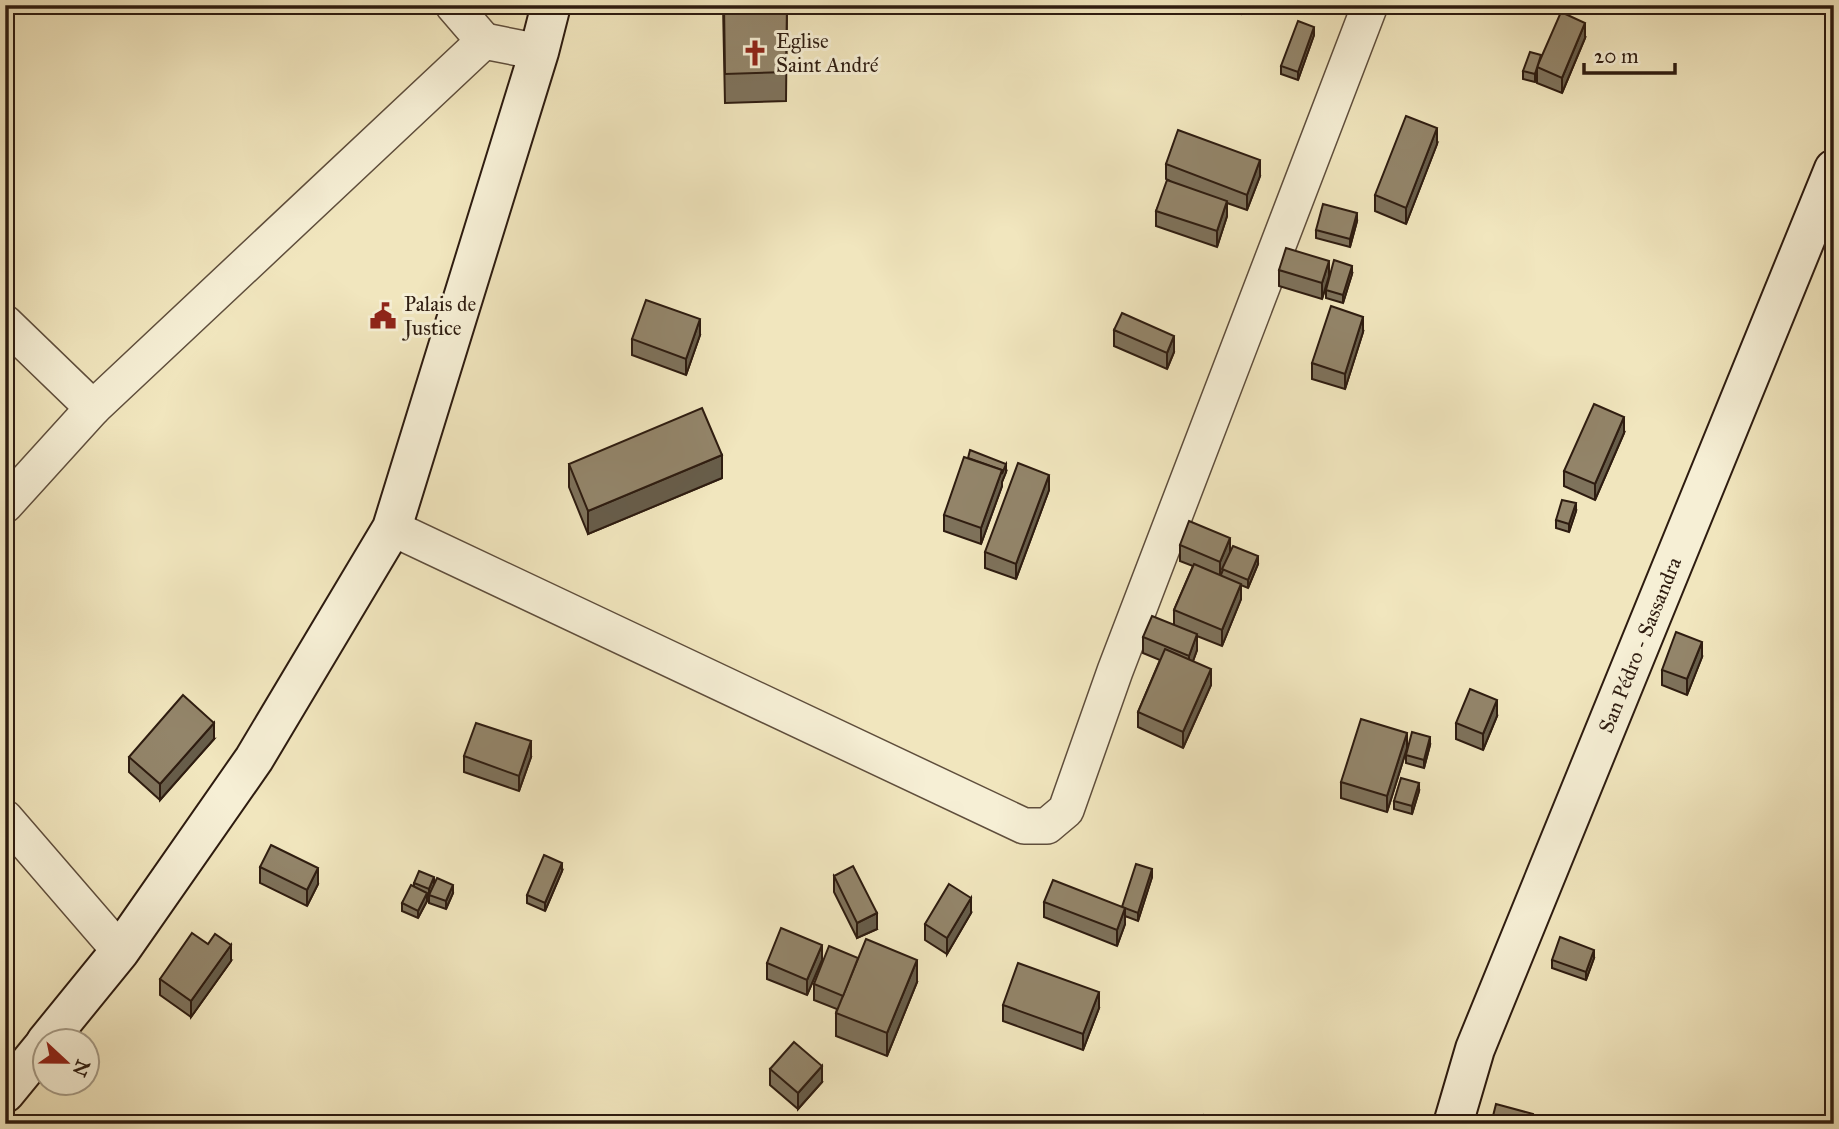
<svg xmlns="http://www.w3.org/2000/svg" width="1839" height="1129" font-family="'IM FELL Great Primer',serif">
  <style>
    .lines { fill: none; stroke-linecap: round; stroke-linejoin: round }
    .street-casing { stroke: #5f4e3c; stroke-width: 38 }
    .secondary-casing { stroke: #2e1c10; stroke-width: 42 }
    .street { stroke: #f6efd5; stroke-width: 35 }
    .secondary { stroke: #f6efd5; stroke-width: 38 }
    .wall { fill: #7e725b; stroke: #2e1c10; stroke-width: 2 }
    .shaded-wall { fill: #675d4a; stroke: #2e1c10; stroke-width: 2 }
    .building { fill: #93856a; stroke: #2e1c10; stroke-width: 2 }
    .labels { text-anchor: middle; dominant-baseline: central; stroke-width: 6; stroke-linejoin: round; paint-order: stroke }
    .poi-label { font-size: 21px; fill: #2e1c10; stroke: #f6efd5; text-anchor: start }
    .street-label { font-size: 21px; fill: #2e1c10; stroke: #f6efd5 }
  </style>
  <rect width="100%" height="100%" fill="#f1e6be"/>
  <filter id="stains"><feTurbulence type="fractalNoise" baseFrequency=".00286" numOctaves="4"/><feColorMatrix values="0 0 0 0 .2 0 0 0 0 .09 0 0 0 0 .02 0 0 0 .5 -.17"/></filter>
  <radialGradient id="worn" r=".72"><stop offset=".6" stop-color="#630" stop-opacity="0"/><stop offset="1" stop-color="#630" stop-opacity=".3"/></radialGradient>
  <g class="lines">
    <g class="street-casing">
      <g id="street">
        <polyline points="453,5 484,41"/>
        <polyline points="5,323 93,408"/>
        <polyline points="5,505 93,408 484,41 539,52"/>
        <polyline points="392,528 1024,826 1047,826 1066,810 1115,671 1370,5"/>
        <polyline points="5,818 120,951"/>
      </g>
    </g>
    <g class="secondary-casing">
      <g id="secondary">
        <polyline points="46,1042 120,951 254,759 392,528 539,52 551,5"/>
        <polyline points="5,1093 46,1043"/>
        <polyline points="1453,1124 1475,1049 1834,169"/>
      </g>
    </g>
    <use href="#street" class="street"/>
    <use href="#secondary" class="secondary"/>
  </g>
  <g class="wall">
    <polygon points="723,5 787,5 786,101 725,103"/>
    <polygon points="1219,5 1245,5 1241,14"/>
    <polygon points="1314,35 1298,80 1281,74 1281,66"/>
    <polygon points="1585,38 1562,93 1537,83 1537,73 1535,82 1523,79 1523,71 1541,60"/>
    <polygon points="1437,144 1406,224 1375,211 1375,195"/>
    <polygon points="1166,164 1260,176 1247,210 1227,203 1227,216 1217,247 1156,226 1156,211 1170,181 1166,179"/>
    <polygon points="1357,221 1350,247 1316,238 1316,230"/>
    <polygon points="1279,270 1329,276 1322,299 1279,286"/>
    <polygon points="1352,274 1343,303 1326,298 1326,290"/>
    <polygon points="1114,330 1174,352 1167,369 1114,346"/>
    <polygon points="1363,332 1345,389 1312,379 1312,363"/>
    <polygon points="700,335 686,375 632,355 632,339"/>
    <polygon points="1624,433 1595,500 1564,486 1564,471"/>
    <polygon points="569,464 722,478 588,534 569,487"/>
    <polygon points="1006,472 1002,482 1002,486 981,544 944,531 944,515"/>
    <polygon points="1049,490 1016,579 985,568 985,552"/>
    <polygon points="1576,511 1569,532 1556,528 1556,520"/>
    <polygon points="1180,545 1230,552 1258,564 1248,588 1241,585 1241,599 1222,646 1197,636 1197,650 1193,661 1211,685 1183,748 1138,727 1138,712 1160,660 1143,653 1143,637 1174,625 1174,610 1193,566 1180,561"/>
    <polygon points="1702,657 1687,695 1662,685 1662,670"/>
    <polygon points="1497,716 1483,750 1456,739 1456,723"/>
    <polygon points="214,739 160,800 129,772 129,757"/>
    <polygon points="1430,745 1424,768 1406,763 1406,755"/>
    <polygon points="1407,748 1387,812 1341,798 1341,782"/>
    <polygon points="464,756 531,757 519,791 464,772"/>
    <polygon points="1419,791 1412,814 1394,809 1394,801"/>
    <polygon points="260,867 318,884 307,906 260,883"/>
    <polygon points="562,871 545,911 527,903 527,895"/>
    <polygon points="834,876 877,929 857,938 834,892"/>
    <polygon points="1152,877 1138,921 1125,916 1125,924 1117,946 1044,917 1044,902 1122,907"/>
    <polygon points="414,883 434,885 453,893 446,909 429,903 429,896 427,896 427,901 418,918 402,911 402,903 414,886"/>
    <polygon points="971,913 947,954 925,940 925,924"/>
    <polygon points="1594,958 1586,980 1552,968 1552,960"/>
    <polygon points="822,960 807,995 767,979 767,963"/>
    <polygon points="231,961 191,1017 160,995 160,979"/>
    <polygon points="917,982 887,1056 836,1036 836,1013 837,1009 814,1000 814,984"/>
    <polygon points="1003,1005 1099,1008 1083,1050 1003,1021"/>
    <polygon points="770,1069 822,1082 798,1109 770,1085"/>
  </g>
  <g class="shaded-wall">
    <polygon points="1241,5 1245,5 1241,14"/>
    <polygon points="1585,23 1585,38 1562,93 1562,78"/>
    <polygon points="1314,27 1314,35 1298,80 1298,72"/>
    <polygon points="1541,55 1541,63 1537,67 1537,73 1535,82 1535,74"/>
    <polygon points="1437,128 1437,144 1406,224 1406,208"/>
    <polygon points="1260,160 1260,176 1247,210 1247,195"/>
    <polygon points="1227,201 1227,216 1217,247 1217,231"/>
    <polygon points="1357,213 1357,221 1350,247 1350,239"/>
    <polygon points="1329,261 1329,276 1322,299 1322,283"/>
    <polygon points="1352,266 1352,274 1343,303 1343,295"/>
    <polygon points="1363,317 1363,332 1345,389 1345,374"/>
    <polygon points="700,319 700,335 686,375 686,359"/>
    <polygon points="1174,336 1174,352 1167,369 1167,353"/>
    <polygon points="1624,417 1624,433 1595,500 1595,484"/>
    <polygon points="722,455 722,478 588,534 588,511"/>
    <polygon points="1006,464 1006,472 1002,482 1002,486 981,544 981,528 1002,470"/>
    <polygon points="1049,475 1049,490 1016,579 1016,564"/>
    <polygon points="1576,503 1576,511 1569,532 1569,524"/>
    <polygon points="1230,538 1230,553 1220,577 1220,562"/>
    <polygon points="1258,556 1258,564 1248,588 1248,580"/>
    <polygon points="1241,584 1241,599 1222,646 1222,630"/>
    <polygon points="1197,634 1197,650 1189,672 1189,656"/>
    <polygon points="1702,642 1702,657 1687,695 1687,679"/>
    <polygon points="1211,669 1211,685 1183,748 1183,732"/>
    <polygon points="1497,700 1497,716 1483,750 1483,734"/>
    <polygon points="214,723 214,739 160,800 160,784"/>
    <polygon points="1407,733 1407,748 1387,812 1387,796"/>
    <polygon points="1430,737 1430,745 1424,768 1424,760"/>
    <polygon points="531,741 531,757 519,791 519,776"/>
    <polygon points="1419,783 1419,791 1412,814 1412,806"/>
    <polygon points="562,863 562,871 545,911 545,903"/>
    <polygon points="318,868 318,884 307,906 307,890"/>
    <polygon points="1152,869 1152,877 1138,921 1138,913"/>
    <polygon points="434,877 434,885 429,897 429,889"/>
    <polygon points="453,885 453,893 446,909 446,901"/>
    <polygon points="427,893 427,901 418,918 418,911"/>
    <polygon points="971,898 971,913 947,954 947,938"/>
    <polygon points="1125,908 1125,924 1117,946 1117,930"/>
    <polygon points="877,913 877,929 857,938 857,923"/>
    <polygon points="231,945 231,961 191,1017 191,1001"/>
    <polygon points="822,945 822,960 807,995 807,980"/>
    <polygon points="1594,950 1594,958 1586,980 1586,972"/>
    <polygon points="917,960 917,982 887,1056 887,1033"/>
    <polygon points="1099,992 1099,1008 1083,1050 1083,1034"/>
    <polygon points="822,1066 822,1082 798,1109 798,1093"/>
  </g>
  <g class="building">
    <polygon points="724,5 787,5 786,72 725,74"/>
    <polygon points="1561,12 1585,23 1562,78 1537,67"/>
    <polygon points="1298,21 1314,27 1298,72 1281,66"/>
    <polygon points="1530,52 1541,55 1535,74 1523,71"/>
    <polygon points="1406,116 1437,128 1406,208 1375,195"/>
    <polygon points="1178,130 1260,160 1247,195 1166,164"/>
    <polygon points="1167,180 1227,201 1217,231 1156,211"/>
    <polygon points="1323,204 1357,213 1350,239 1316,230"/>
    <polygon points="1286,248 1329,261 1322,283 1279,270"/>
    <polygon points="1334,260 1352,266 1343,295 1326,290"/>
    <polygon points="646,300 700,319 686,359 632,339"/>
    <polygon points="1331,306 1363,317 1345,374 1312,363"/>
    <polygon points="1122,313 1174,336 1167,353 1114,330"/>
    <polygon points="1594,404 1624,417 1595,484 1564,471"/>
    <polygon points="702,408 722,455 588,511 569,464"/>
    <polygon points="970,450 1006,464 1002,474 1002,470 968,458"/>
    <polygon points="964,457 1002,470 981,528 944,515"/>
    <polygon points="1018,463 1049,475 1016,564 985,552"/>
    <polygon points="1562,500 1576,503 1569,524 1556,520"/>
    <polygon points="1189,521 1230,538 1220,562 1180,545"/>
    <polygon points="1233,546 1258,556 1248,580 1222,569"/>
    <polygon points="1194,564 1241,584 1222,630 1174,610"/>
    <polygon points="1152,616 1197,634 1189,656 1143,637"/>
    <polygon points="1676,632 1702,642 1687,679 1662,670"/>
    <polygon points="1165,649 1211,669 1183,732 1138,712"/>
    <polygon points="1470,689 1497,700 1483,734 1456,723"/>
    <polygon points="183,695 214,723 160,784 129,757"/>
    <polygon points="1361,719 1407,733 1387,796 1341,782"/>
    <polygon points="476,723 531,741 519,776 464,756"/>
    <polygon points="1412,732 1430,737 1424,760 1406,755"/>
    <polygon points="1401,778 1419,783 1412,806 1394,801"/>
    <polygon points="271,845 318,868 307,890 260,867"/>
    <polygon points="544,855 562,863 545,903 527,895"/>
    <polygon points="1136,864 1152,869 1138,913 1122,907"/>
    <polygon points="853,866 877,913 857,923 834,876"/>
    <polygon points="419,871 434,877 429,889 414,883"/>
    <polygon points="437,878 453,885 446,901 429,895"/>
    <polygon points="1053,880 1125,908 1117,930 1044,902"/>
    <polygon points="949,884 971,898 947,938 925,924"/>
    <polygon points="411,885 427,893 418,911 402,903"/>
    <polygon points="781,928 822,945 807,980 767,963"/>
    <polygon points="192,933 208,944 215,934 231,945 191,1001 160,979"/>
    <polygon points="1560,937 1594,950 1586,972 1552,960"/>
    <polygon points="866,939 917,960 887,1033 836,1013"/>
    <polygon points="829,946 858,958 843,996 814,984"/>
    <polygon points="1018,963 1099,992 1083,1034 1003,1005"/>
    <polygon points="794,1042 822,1066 798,1093 770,1069"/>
    <polygon points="1496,1104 1533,1114 1531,1124 1491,1124"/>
    <polygon points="1204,1115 1242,1124 1202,1124"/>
  </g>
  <defs>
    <g id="church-bare" transform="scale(2.1)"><path d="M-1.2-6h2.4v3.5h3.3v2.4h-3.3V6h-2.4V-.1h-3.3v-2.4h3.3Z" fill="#8f2418" stroke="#f6efd5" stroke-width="2.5" paint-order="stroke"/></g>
    <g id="civic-bare" transform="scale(2.1)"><path d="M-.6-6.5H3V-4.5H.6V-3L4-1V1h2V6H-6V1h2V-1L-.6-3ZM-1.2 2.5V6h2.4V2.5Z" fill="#8f2418" stroke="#f6efd5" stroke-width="2.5" paint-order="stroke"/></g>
  </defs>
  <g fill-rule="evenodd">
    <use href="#church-bare" x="755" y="53"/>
    <use href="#civic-bare" x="383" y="316"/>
  </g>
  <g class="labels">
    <g class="poi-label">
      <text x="776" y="41">Eglise<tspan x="776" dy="24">Saint André</tspan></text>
      <text x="404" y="304">Palais de<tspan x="404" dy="24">Justice</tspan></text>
    </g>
    <g class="street-label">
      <text transform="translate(1640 645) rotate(-68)">San Pédro - Sassandra</text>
    </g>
  </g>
  <rect width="1839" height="1129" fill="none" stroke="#f1e6be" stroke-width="28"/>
  <rect x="7" y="7" width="1825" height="1115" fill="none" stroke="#2e1c10" stroke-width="3.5"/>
  <rect x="14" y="14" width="1811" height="1101" fill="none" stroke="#2e1c10" stroke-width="2"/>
  <g transform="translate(66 1062) rotate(112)"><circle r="33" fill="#f6efd5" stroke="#a69b86" stroke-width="2"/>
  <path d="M0-5L12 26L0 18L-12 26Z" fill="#8f2418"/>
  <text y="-10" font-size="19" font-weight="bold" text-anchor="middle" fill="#2e1c10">N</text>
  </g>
  <path d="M1584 63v10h91v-10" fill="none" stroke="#2e1c10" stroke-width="3.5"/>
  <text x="1594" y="63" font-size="21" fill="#2e1c10" stroke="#f6efd5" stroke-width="5" paint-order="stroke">20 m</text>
  <rect width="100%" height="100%" filter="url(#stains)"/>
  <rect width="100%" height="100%" fill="url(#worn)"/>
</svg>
